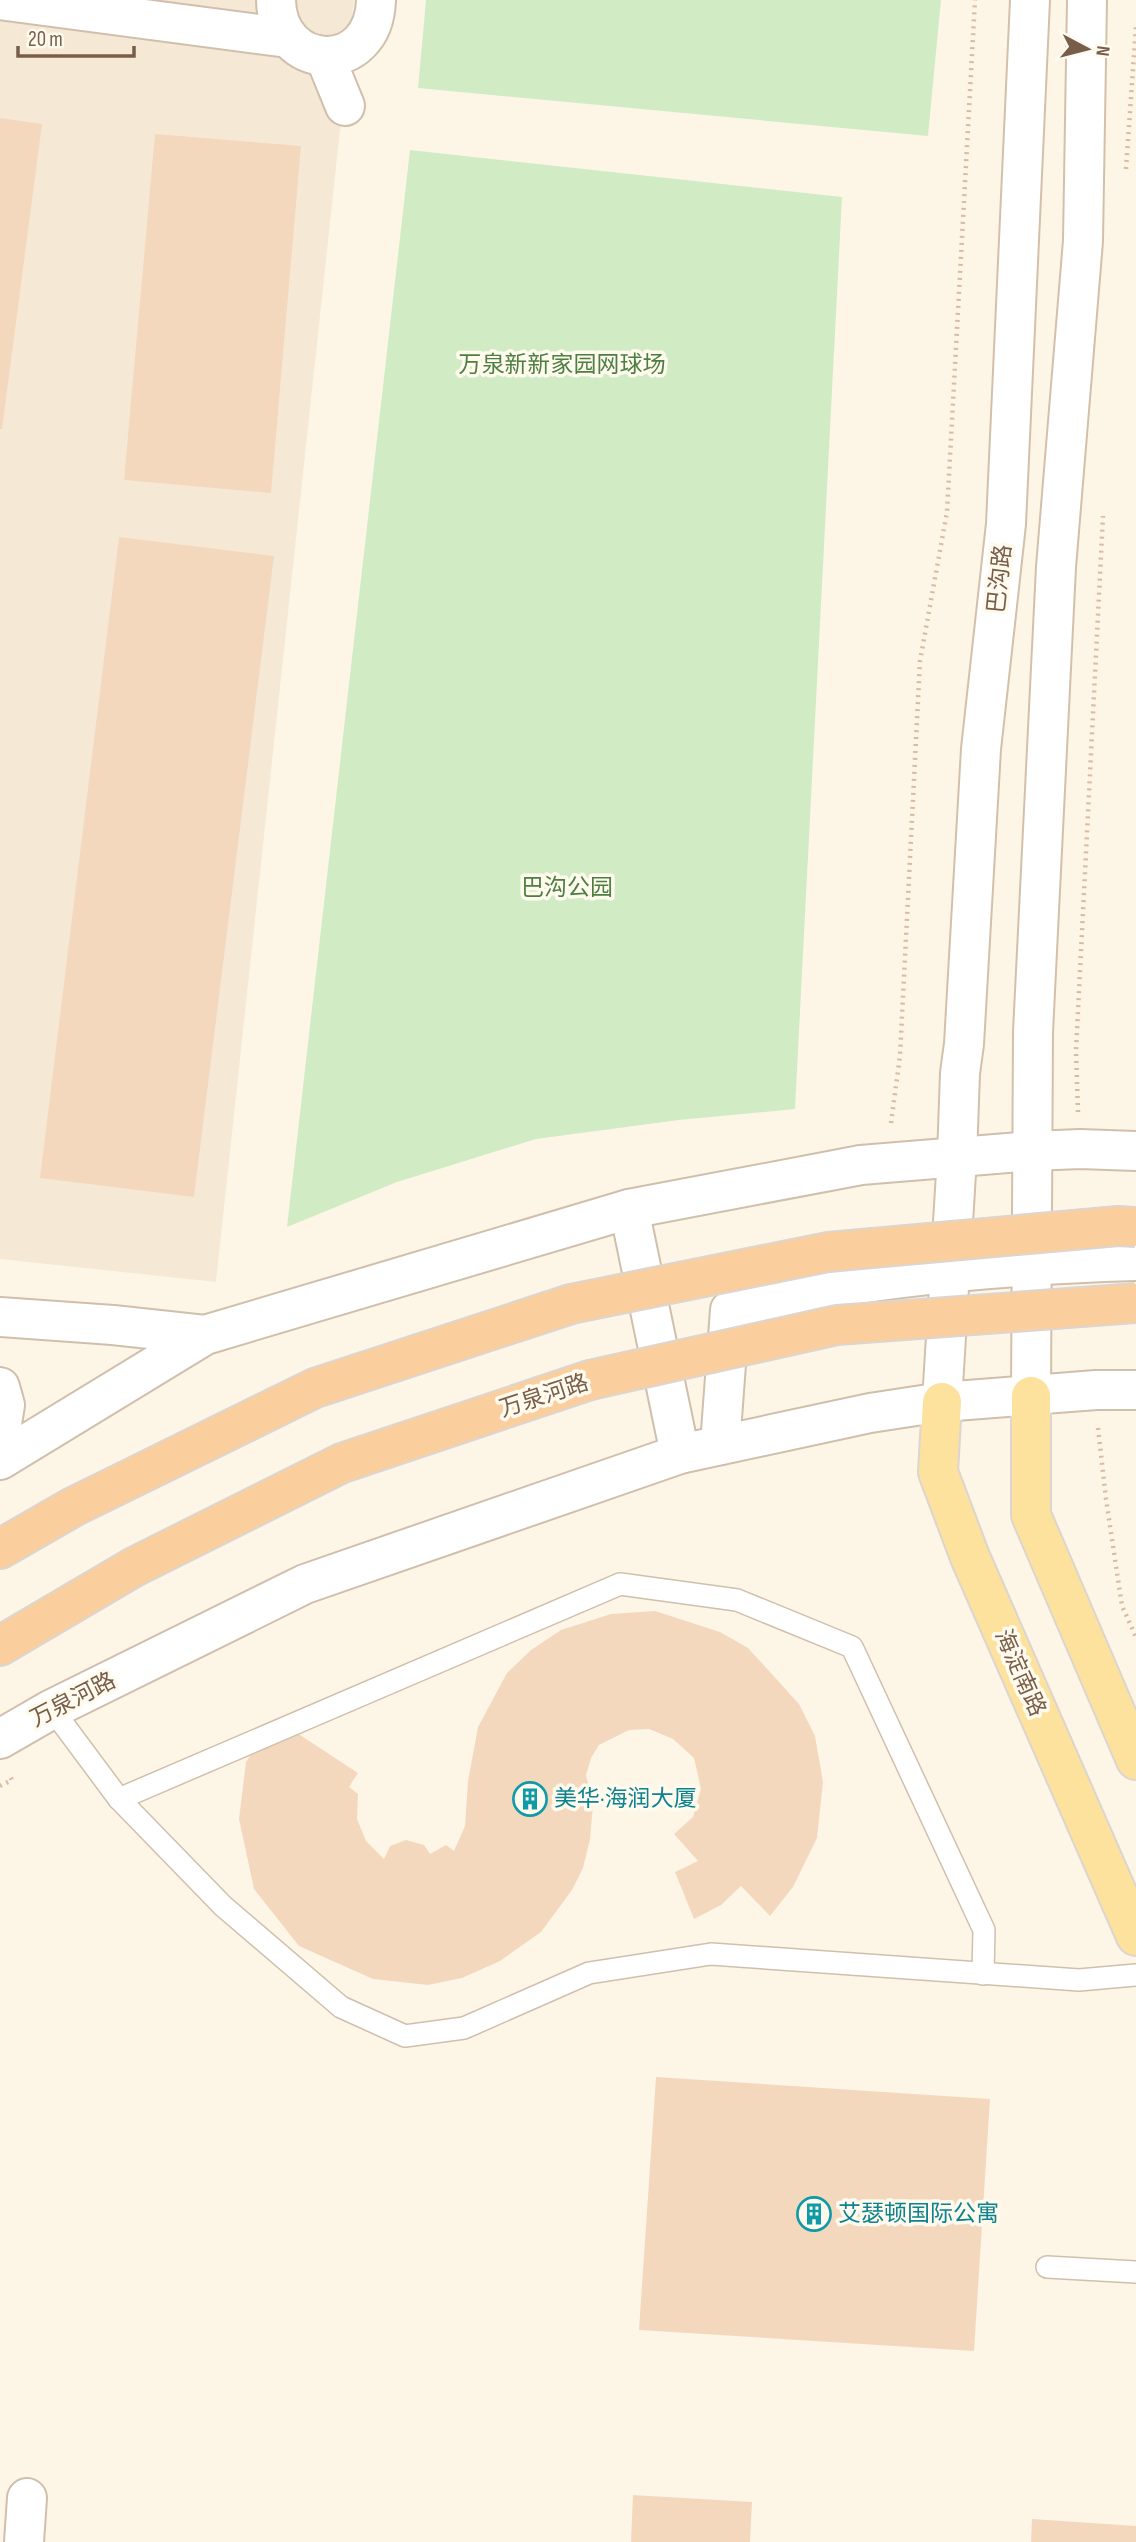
<svg xmlns="http://www.w3.org/2000/svg" width="1136" height="2542" font-family="'Sofia Sans Condensed','Noto Sans SC',sans-serif">
  <style>
    .residential { fill: #f5e9d5 }
    .green { fill: #d1ecc4 }
    .building { fill: #f4d8be }
    .lines { fill: none; stroke-linecap: round; stroke-linejoin: round }
    .service-casing { stroke: #d0bfac; stroke-width: 24 }
    .minor-casing { stroke: #d0bfac; stroke-width: 42 }
    .tertiary-casing { stroke: #d0bfac; stroke-width: 42 }
    .secondary-casing { stroke: #d3c0aa; stroke-width: 42 }
    .primary-casing { stroke: #dcd5d0; stroke-width: 42 }
    .trunk-casing { stroke: #dcd5d0; stroke-width: 42 }
    .path { stroke: #d9bba0; stroke-width: 4.5; stroke-dasharray: 2 5; stroke-linecap: butt }
    .service { stroke: #fff; stroke-width: 21 }
    .minor { stroke: #fff; stroke-width: 38 }
    .tertiary { stroke: #fff; stroke-width: 38 }
    .secondary { stroke: #fff; stroke-width: 38 }
    .primary { stroke: #fde29e; stroke-width: 38 }
    .trunk { stroke: #fbcf9d; stroke-width: 38 }
    .trunk-bridge-casing { stroke: #dcd5d0; stroke-width: 42; stroke-linecap: butt }
    .trunk-bridge { stroke: #fbcf9d; stroke-width: 38 }
    .labels { text-anchor: middle; dominant-baseline: central; stroke-width: 7; stroke-linejoin: round; paint-order: stroke }
    .park-label { font-size: 23px; fill: #4e7f42; stroke: #fffaee }
    .street-label { font-size: 23px; fill: #785e4a; stroke: #fffaee }
    .culture-label { font-size: 23px; fill: #0d838f; stroke: #fffaee; text-anchor: start }
  </style>
  <rect width="100%" height="100%" fill="#fdf6e7"/>
  <polygon class="residential" points="0,0 354,0 216,1282 0,1259"/>
  <g class="green">
    <polygon points="426,0 941,0 928,136 418,88"/>
    <polygon points="410,150 842,197 795,1109 679,1120 536,1139 397,1182 287,1227"/>
  </g>
  <g class="building">
    <polygon points="0,118 42,124 2,429 0,429"/>
    <polygon points="155,134 301,146 271,493 124,480"/>
    <polygon points="119,537 274,556 194,1197 40,1178"/>
    <polygon points="655,1611 720,1632 748,1648 799,1704 815,1736 823,1782 817,1838 793,1887 770,1916 741,1886 721,1905 694,1919 675,1872 698,1861 674,1834 693,1817 701,1789 694,1758 673,1739 649,1729 629,1730 599,1745 591,1758 586,1775 593,1804 590,1839 583,1868 572,1890 541,1932 500,1961 462,1978 428,1985 373,1979 299,1946 254,1889 239,1819 246,1762 264,1734 280,1741 291,1729 358,1773 349,1787 358,1794 357,1819 366,1841 384,1859 390,1846 406,1840 424,1845 430,1854 446,1845 454,1851 465,1826 468,1781 478,1727 507,1673 531,1650 561,1630 611,1614"/>
    <polygon points="656,2077 990,2099 974,2351 639,2330"/>
    <polygon points="633,2495 752,2502 750,2542 631,2542"/>
    <polygon points="1032,2519 1136,2526 1136,2542 1031,2542"/>
  </g>
  <g class="lines">
    <g class="service-casing">
      <g id="service">
        <polyline points="52,1709 119,1799 223,1906 341,2007 405,2036 464,2028 589,1973 711,1954 1079,1980 1136,1975"/>
        <polyline points="119,1799 620,1584 737,1600 852,1647 984,1930 983,1974"/>
        <polyline points="1047,2267 1136,2272"/>
      </g>
    </g>
    <g class="minor-casing">
      <g id="minor">
        <polyline points="0,0 288,38"/>
        <path d="M 276,0 C 277,72 374,77 376,0"/>
        <polyline points="325,57 345,106"/>
        <polyline points="24,2542 27,2498"/>
      </g>
    </g>
    <g class="tertiary-casing">
      <g id="tertiary">
        <polyline points="629,1209 680,1454"/>
        <polyline points="0,1317 113,1325 205,1335"/>
        <polyline points="0,1387 5,1405 0,1436"/>
        <path d="M 720,1445 L 730,1310 C 766,1302 803,1293 839,1287 C 937,1271 1037,1264 1136,1261"/>
        <polyline points="0,1460 205,1335 629,1209 861,1165 1032,1151 1080,1149 1136,1151"/>
        <polyline points="0,1739 52,1709 305,1584 680,1454 870,1413 942,1402 1096,1390 1136,1390"/>
      </g>
    </g>
    <g class="secondary-casing">
      <g id="secondary">
        <polyline points="1031,1396 1033,1032 1056,567 1083,241 1087,0"/>
        <polyline points="942,1402 957,1157 960,1073 964,1044 981,749 1006,524 1030,0"/>
      </g>
    </g>
    <g class="primary-casing">
      <g id="primary">
        <polyline points="1031,1396 1031,1515 1136,1760"/>
        <polyline points="942,1402 938,1472 970,1557 1136,1936"/>
      </g>
    </g>
    <g class="trunk-casing">
      <g id="trunk">
        <polyline points="0,1549 73,1507 315,1388 571,1304"/>
        <polyline points="0,1646 134,1567 342,1463 590,1380"/>
      </g>
    </g>
    <g class="path">
      <polyline points="1126,169 1136,26"/>
      <polyline points="1078,1112 1076,1051 1103,516"/>
      <polyline points="891,1123 900,1056 920,661 947,512 975,0"/>
      <polyline points="1098,1428 1106,1499 1122,1606 1136,1637"/>
      <polyline points="0,1786 12,1780 10,1776"/>
    </g>
    <use href="#service" class="service"/>
    <use href="#minor" class="minor"/>
    <use href="#tertiary" class="tertiary"/>
    <use href="#secondary" class="secondary"/>
    <use href="#primary" class="primary"/>
    <use href="#trunk" class="trunk"/>
    <g class="trunk-bridge-casing">
      <g id="trunk-bridge">
        <polyline points="571,1304 828,1252 1118,1226 1136,1227"/>
        <polyline points="590,1380 837,1325 1136,1303"/>
      </g>
    </g>
    <use href="#trunk-bridge" class="trunk-bridge"/>
  </g>
  <defs>
    <g id="building-ring" transform="scale(1.75)"><circle r="9.5" fill="#fffaee" stroke="#0f9aa8" stroke-width="1.5"/><path d="M-4-6H4V6H1V3H-1V6H-4ZM-2.5-4.3h1.7v1.8h-1.7ZM.8-4.3h1.7v1.8H.8ZM-2.5-1h1.7V.8h-1.7ZM.8-1h1.7V.8H.8Z" fill="#0f9aa8"/></g>
  </defs>
  <g fill-rule="evenodd">
    <use href="#building-ring" x="530" y="1799"/>
    <use href="#building-ring" x="814" y="2214"/>
  </g>
  <g class="labels">
    <g class="park-label">
      <text x="562" y="365">万泉新新家园网球场</text>
      <text x="567" y="888">巴沟公园</text>
    </g>
    <g class="street-label">
      <text transform="translate(1000 579) rotate(-84)">巴沟路</text>
      <text transform="translate(544 1396) rotate(-18)">万泉河路</text>
      <text transform="translate(1020 1673) rotate(66)">海淀南路</text>
      <text transform="translate(73 1700) rotate(-27)">万泉河路</text>
    </g>
    <g class="culture-label">
      <text x="554" y="1799">美华·海润大厦</text>
      <text x="838" y="2214">艾瑟顿国际公寓</text>
    </g>
  </g>
  <g transform="translate(1087 49) rotate(97)" stroke="#fffaee" stroke-width="5" paint-order="stroke">
  <path d="M0-5L12 26L0 18L-12 26Z" fill="#785e4a"/>
  <text y="-10" font-size="19" font-weight="bold" text-anchor="middle" fill="#785e4a">N</text>
  </g>
  <path d="M18 46v10h116v-10" fill="none" stroke="#785e4a" stroke-width="3.5"/>
  <text x="28" y="46" font-size="21" fill="#785e4a" stroke="#fffaee" stroke-width="5" paint-order="stroke">20 m</text>
</svg>
